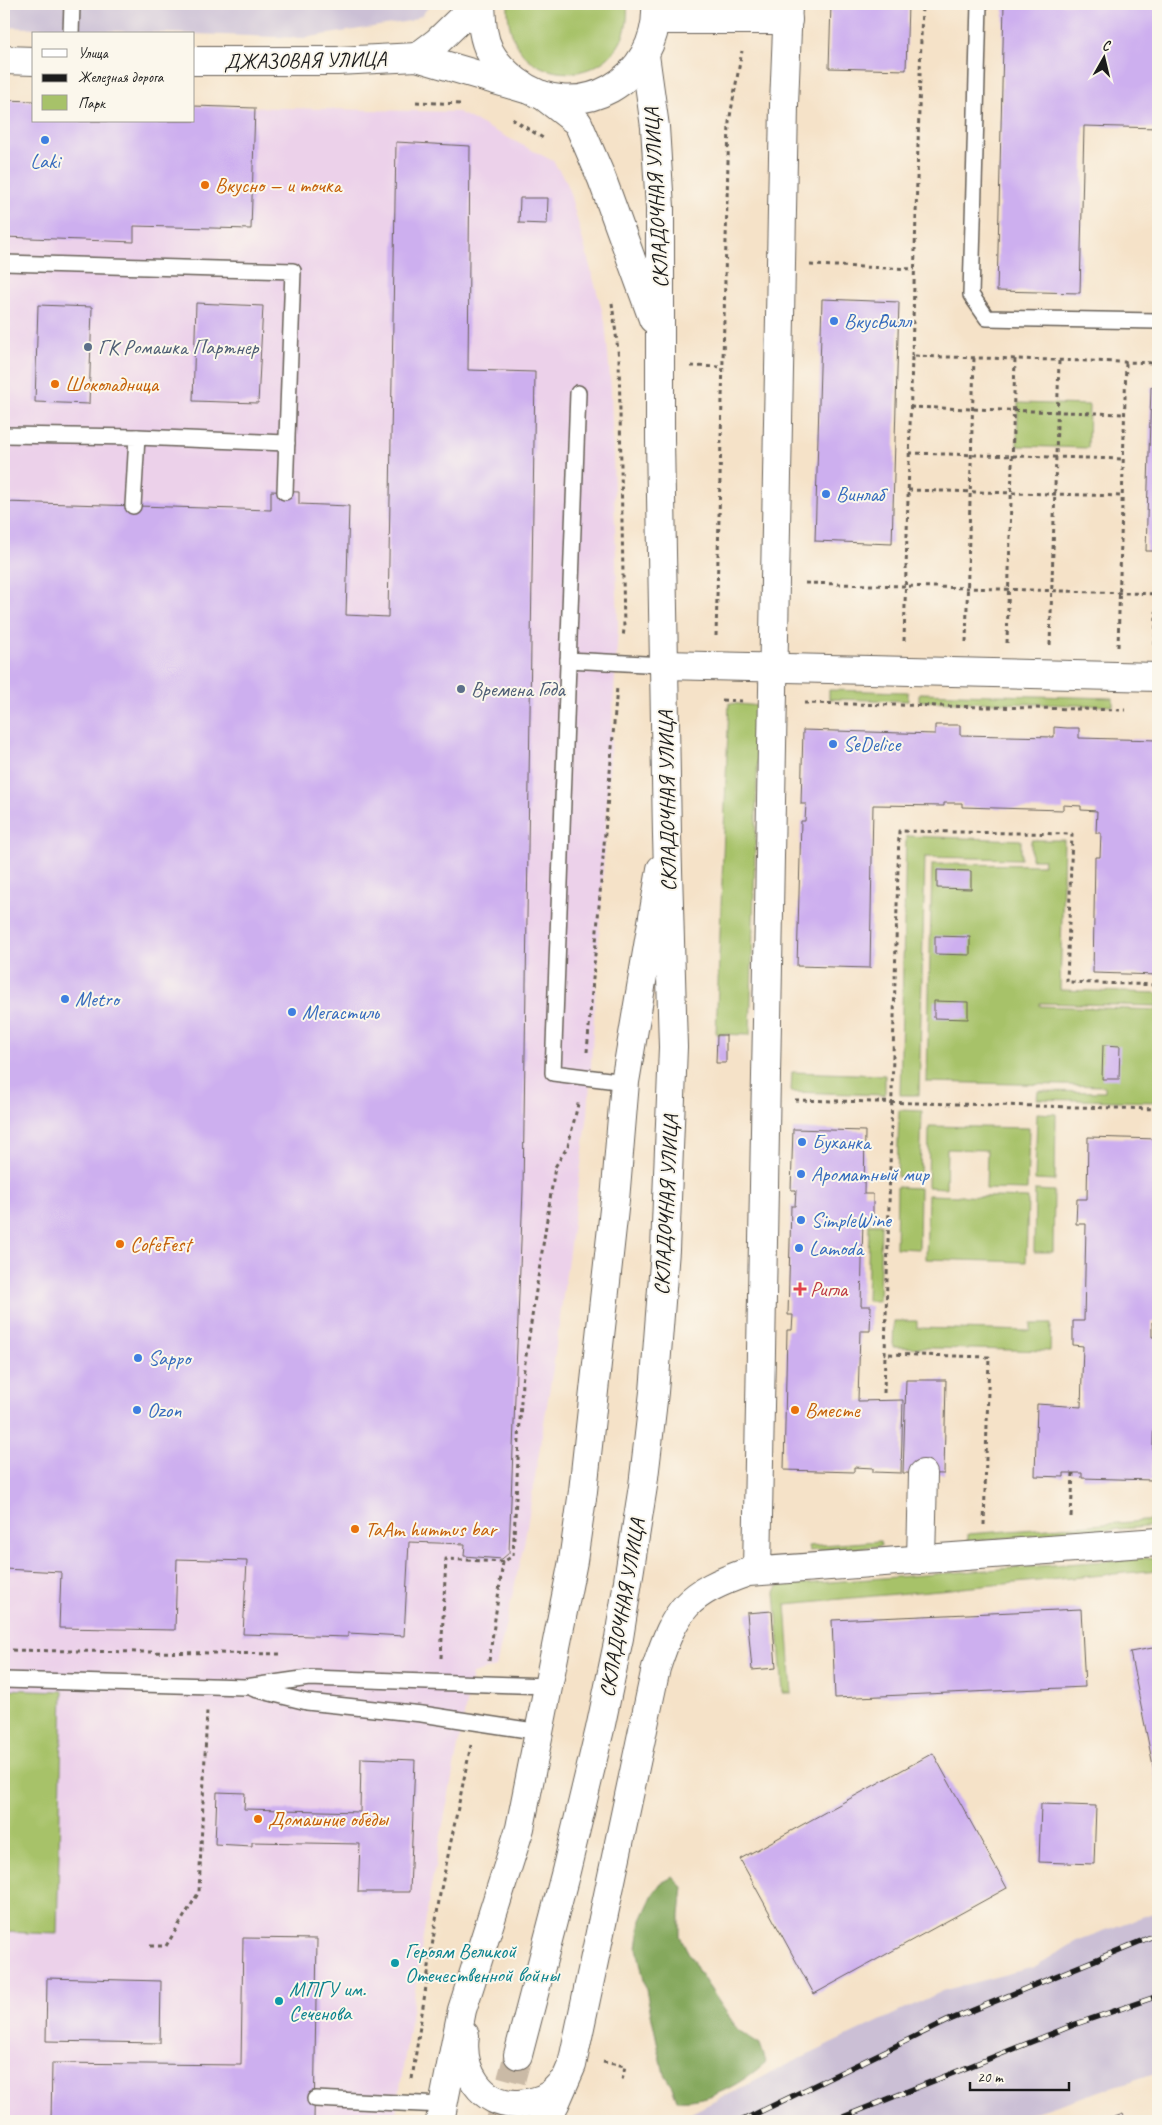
<svg xmlns="http://www.w3.org/2000/svg" width="1162" height="2125" font-family="Caveat,sans-serif">
  <style>
    .built { fill: #ecd1ea }
    .industrial { fill: #cbbfd5 }
    .green { fill: #a7c269; stroke: #626f42 }
    .forest { fill: #85a85d; stroke: #50623c }
    .building { fill: #cdafef }
    .lines { fill: none; stroke-linecap: round; stroke-linejoin: round }
    .secondary-tunnel { stroke: #cabaa6; stroke-width: 28; stroke-dasharray: 28 14; stroke-linecap: butt }
    .lane-casing { stroke: #686158; stroke-width: 18 }
    .street-casing { stroke: #686158; stroke-width: 30 }
    .secondary-casing { stroke: #686158; stroke-width: 30 }
    .path { stroke: #686158; stroke-width: 3; stroke-dasharray: 4 4; stroke-linecap: butt }
    .lane { stroke: #fff; stroke-width: 15 }
    .street { stroke: #fff; stroke-width: 28 }
    .secondary { stroke: #fff; stroke-width: 28 }
    .rail-casing { stroke: #1c1c1c; stroke-width: 5.5 }
    .rail { stroke: #fbf7ec; stroke-width: 4; stroke-dasharray: 11; stroke-linecap: butt }
    .shop-dot { fill: #3f7fe0; stroke: #fbf7ec; stroke-width: 2 }
    .food-dot { fill: #e8710a; stroke: #fbf7ec; stroke-width: 2 }
    .service-dot { fill: #5c6f8a; stroke: #fbf7ec; stroke-width: 2 }
    .health-dot { fill: #e0444e; stroke: #fbf7ec; stroke-width: 2 }
    .culture-dot { fill: #0f9aa8; stroke: #fbf7ec; stroke-width: 2 }
    .labels { text-anchor: middle; dominant-baseline: central; stroke-width: 4; stroke-linejoin: round; paint-order: stroke }
    .street-label { font-size: 21px; fill: #1c1c1c; stroke: #fbf7ec }
    .shop-label { font-size: 21px; fill: #366cbe; stroke: #fbf7ec; text-anchor: start }
    .food-label { font-size: 21px; fill: #c56008; stroke: #fbf7ec; text-anchor: start }
    .service-label { font-size: 21px; fill: #4e5e75; stroke: #fbf7ec; text-anchor: start }
    .health-label { font-size: 21px; fill: #be3a42; stroke: #fbf7ec; text-anchor: start }
    .culture-label { font-size: 21px; fill: #0d838f; stroke: #fbf7ec; text-anchor: start }
  </style>
  <rect width="100%" height="100%" fill="#fbf7ec"/>
  <filter id="ink" filterUnits="userSpaceOnUse"><feTurbulence type="fractalNoise" baseFrequency=".02" numOctaves="2"/><feDisplacementMap in="SourceGraphic" scale="10" xChannelSelector="R" yChannelSelector="G"/><feConvolveMatrix kernelMatrix="1 2 1 2 8 2 1 2 1" color-interpolation-filters="sRGB"/></filter>
  <filter id="wash" filterUnits="userSpaceOnUse"><feTurbulence type="fractalNoise" baseFrequency=".0096" numOctaves="4" result="noise"/><feDisplacementMap in="SourceGraphic" scale="20" xChannelSelector="R" yChannelSelector="G"/><feGaussianBlur stdDeviation="1.12" result="paint"/><feColorMatrix in="noise" values="0 0 0 0 0 0 0 0 0 0 0 0 0 0 0 0 0 1.4 0 .05"/><feComposite in="paint" operator="in"/></filter>
  <g filter="url(#wash)">
    <rect width="100%" height="100%" fill="#f5e2c8"/>
    <polygon class="built" points="4,100 34,101 34,121 194,121 194,106 458,112 553,161 567,183 605,321 611,388 618,628 588,1114 553,1368 524,1544 496,1667 472,1674 430,1892 395,2121 4,2121"/>
    <g class="industrial">
      <polygon points="4,4 431,4 422,15 410,21 304,38 4,27"/>
      <polygon points="1158,1911 1158,2072 1008,2121 675,2121 785,2066 945,1990 1034,1967 1079,1940"/>
    </g>
    <g class="green">
      <path d="M 508,4 L 627,4 C 636,91 504,100 508,4 Z"/>
      <polygon points="1018,403 1089,405 1088,448 1017,446"/>
      <polygon points="829,690 908,692 908,701 829,699"/>
      <polygon points="919,693 1113,698 1113,706 919,701"/>
      <polygon points="729,703 759,706 750,1035 716,1034"/>
      <polygon points="906,836 1021,840 1021,859 925,857 919,1095 900,1095"/>
      <polygon points="1031,840 1064,840 1060,990 1158,993 1158,1006 1040,1003 1040,1006 1158,1010 1158,1102 1037,1099 1038,1091 1105,1092 1105,1086 927,1082 932,864 1043,865 1044,859 1031,859"/>
      <polygon points="792,1072 885,1075 885,1095 791,1092"/>
      <polygon points="899,1110 922,1111 920,1177 897,1177"/>
      <polygon points="1037,1113 1056,1114 1055,1181 1035,1180"/>
      <polygon points="929,1126 1029,1128 1027,1190 986,1189 987,1150 947,1149 946,1188 928,1187"/>
      <polygon points="897,1187 920,1188 919,1249 896,1248"/>
      <polygon points="1035,1190 1054,1191 1053,1252 1034,1252"/>
      <polygon points="928,1195 1028,1198 1026,1262 926,1259"/>
      <polygon points="869,1224 881,1224 879,1301 867,1301"/>
      <polygon points="894,1321 917,1321 917,1328 1031,1331 1031,1324 1051,1324 1050,1351 893,1347"/>
      <polygon points="1158,1520 1158,1526 968,1541 968,1534"/>
      <polygon points="880,1541 881,1546 809,1551 808,1546"/>
      <polygon points="1158,1557 1158,1570 786,1604 792,1693 783,1693 775,1592 778,1586"/>
      <polygon points="4,1689 63,1691 57,1934 4,1932"/>
    </g>
    <path class="forest" d="M 673,1877 L 683,1887 L 680,1915 L 680,1936 L 686,1948 L 699,1972 L 738,2030 L 760,2044 L 766,2062 C 742,2083 710,2103 677,2100 L 672,2087 L 664,2074 L 637,1948 L 641,1920 L 653,1894 L 661,1883 Z"/>
    <g id="blocks">
      <g class="building">
        <polygon points="831,4 908,4 906,70 829,68"/>
        <polygon points="1004,4 1158,4 1158,128 1084,126 1080,293 997,291"/>
        <polygon points="4,100 34,101 34,121 194,121 194,106 255,108 251,229 134,226 134,242 4,237"/>
        <polygon points="396,142 470,146 468,370 535,372 523,1190 509,1553 502,1559 464,1556 465,1544 409,1542 404,1636 348,1633 348,1637 243,1634 247,1561 177,1559 175,1630 59,1628 61,1572 4,1569 4,502 271,510 271,491 299,492 299,504 349,506 346,615 388,617"/>
        <polygon points="520,198 548,198 547,224 519,223"/>
        <polygon points="822,299 899,302 892,544 815,541"/>
        <polygon points="196,303 263,306 258,403 193,401"/>
        <polygon points="38,305 92,307 89,404 35,402"/>
        <polygon points="1151,387 1158,387 1158,551 1146,551"/>
        <polygon points="935,725 960,725 960,735 1054,737 1054,727 1067,728 1079,728 1079,738 1158,740 1158,975 1093,973 1095,857 1100,857 1101,833 1096,833 1097,811 1081,810 1081,806 1063,805 1063,810 962,807 962,803 944,803 944,806 873,805 870,968 797,966 801,821 805,821 806,804 801,804 803,730 935,734"/>
        <polygon points="937,870 971,871 971,889 937,888"/>
        <polygon points="935,936 970,937 970,955 935,954"/>
        <polygon points="934,1001 968,1002 968,1019 934,1018"/>
        <polygon points="717,1035 726,1035 726,1063 716,1063"/>
        <polygon points="1103,1045 1120,1046 1119,1079 1102,1079"/>
        <polygon points="793,1129 865,1131 864,1194 873,1194 873,1219 863,1219 861,1306 871,1306 870,1331 860,1331 858,1401 903,1400 901,1473 873,1472 873,1468 854,1467 854,1472 784,1470 787,1330 792,1330 793,1315 788,1315 791,1206 795,1206 796,1190 791,1190"/>
        <polygon points="1088,1137 1158,1139 1158,1200 1155,1200 1155,1215 1158,1215 1156,1322 1152,1322 1152,1337 1156,1337 1152,1480 1082,1478 1082,1473 1064,1473 1064,1477 1035,1476 1037,1404 1081,1407 1083,1346 1073,1345 1073,1321 1084,1321 1086,1224 1076,1224 1077,1199 1087,1199"/>
        <polygon points="906,1380 946,1380 944,1474 903,1473"/>
        <polygon points="1081,1609 1085,1687 835,1698 832,1620"/>
        <polygon points="772,1611 776,1668 752,1670 747,1613"/>
        <polygon points="1158,1647 1158,1785 1157,1785 1130,1652"/>
        <polygon points="933,1753 1007,1888 814,1994 740,1859"/>
        <polygon points="361,1758 415,1760 410,1892 358,1892 360,1844 252,1842 252,1846 215,1844 217,1792 245,1793 244,1809 360,1812"/>
        <polygon points="1041,1804 1096,1806 1094,1864 1039,1862"/>
        <polygon points="243,1938 317,1939 314,2121 51,2121 52,2063 241,2065"/>
        <polygon points="47,1978 161,1981 160,2043 46,2041"/>
        <polygon points="1123,2114 1126,2121 1103,2121 1112,2118"/>
      </g>
    </g>
  </g>
  <g filter="url(#ink)">
    <use href="#blocks" fill-opacity="0" stroke="#686158" stroke-width="1"/>
    <g class="lines">
      <polyline class="secondary-tunnel" points="500,2121 518,2055"/>
      <g class="lane-casing">
        <g id="lane">
          <polyline points="979,4 971,295 987,318 1158,321"/>
          <polyline points="71,34 72,4"/>
          <polyline points="4,263 293,271 285,492"/>
          <polyline points="578,393 553,1073 625,1082"/>
          <polyline points="4,435 137,437 133,506"/>
          <polyline points="137,437 287,443"/>
          <polyline points="568,660 664,665"/>
          <polyline points="4,1680 245,1687 309,1678 549,1686"/>
          <polyline points="254,1689 307,1702 422,1714 540,1732"/>
          <polyline points="315,2099 442,2105"/>
        </g>
      </g>
      <g class="street-casing">
        <g id="street">
          <polyline points="657,20 788,20"/>
          <polyline points="664,665 1158,677"/>
          <polyline points="921,1560 923,1474"/>
          <polyline points="757,1571 775,581 784,105 788,4"/>
          <path d="M 465,2035 C 460,2070 481,2106 519,2104 C 529,2103 541,2101 549,2095 C 554,2092 558,2086 563,2082"/>
          <polyline points="440,2121 462,2010 520,1828 573,1561 583,1491 615,1200 625,1082 661,869"/>
          <path d="M 542,2121 L 555,2104 L 572,2065 L 656,1668 C 676,1608 687,1593 748,1572 L 1158,1542"/>
        </g>
      </g>
      <g class="secondary-casing">
        <g id="secondary">
          <path d="M 481,4 C 482,21 482,37 490,52 C 496,63 506,73 516,81 C 577,128 660,80 656,4"/>
          <polyline points="417,57 437,42 472,8 479,4"/>
          <polyline points="4,60 34,61"/>
          <polyline points="194,61 337,61 417,57 526,89"/>
          <polyline points="542,95 578,123 602,179 653,319"/>
          <polyline points="518,2055 566,1871 600,1729 619,1638 643,1486 654,1392 665,1250 673,1047 667,835 660,439 660,208 655,127 645,55"/>
        </g>
      </g>
      <g class="path">
        <polyline points="416,102 461,104"/>
        <polyline points="512,119 543,138"/>
        <polyline points="810,265 915,269"/>
        <polyline points="612,303 619,358 624,629 623,638"/>
        <polyline points="912,356 922,4"/>
        <polyline points="691,366 723,367"/>
        <polyline points="910,407 1125,414"/>
        <polyline points="909,453 1123,459"/>
        <polyline points="908,490 1122,496"/>
        <polyline points="805,583 1158,594"/>
        <polyline points="716,636 729,122 742,51"/>
        <polyline points="904,641 912,356 1158,363"/>
        <polyline points="966,642 974,358"/>
        <polyline points="1007,643 1015,359"/>
        <polyline points="1050,645 1059,361"/>
        <polyline points="1155,645 1157,593"/>
        <polyline points="1118,647 1126,362"/>
        <polyline points="722,700 743,701"/>
        <polyline points="804,703 1125,710"/>
        <polyline points="587,1052 617,687"/>
        <polyline points="795,1100 1158,1109"/>
        <polyline points="884,1393 885,1354"/>
        <polyline points="1071,1517 1073,1473"/>
        <polyline points="984,1525 989,1357 885,1354 899,831 1072,834 1067,982 1158,985"/>
        <polyline points="4,1650 283,1654"/>
        <polyline points="441,1658 446,1559 503,1562 513,1556 522,1382 555,1167 568,1146 579,1100"/>
        <polyline points="489,1661 503,1562"/>
        <polyline points="150,1946 166,1946 199,1892 207,1710"/>
        <polyline points="603,2062 625,2066 622,2080"/>
        <polyline points="412,2079 440,1894 471,1745"/>
      </g>
      <use href="#lane" class="lane"/>
      <use href="#street" class="street"/>
      <use href="#secondary" class="secondary"/>
      <g class="rail-casing">
        <g id="rail">
          <polyline points="741,2121 947,2021 1158,1934"/>
          <polyline points="833,2121 1076,2024 1158,1996"/>
        </g>
      </g>
      <use href="#rail" class="rail"/>
    </g>
  </g>
  <g class="shop-dot">
    <circle cx="45" cy="140" r="5"/>
    <circle cx="834" cy="321" r="5"/>
    <circle cx="826" cy="494" r="5"/>
    <circle cx="833" cy="744" r="5"/>
    <circle cx="65" cy="999" r="5"/>
    <circle cx="292" cy="1012" r="5"/>
    <circle cx="802" cy="1142" r="5"/>
    <circle cx="801" cy="1174" r="5"/>
    <circle cx="801" cy="1220" r="5"/>
    <circle cx="799" cy="1248" r="5"/>
    <circle cx="138" cy="1358" r="5"/>
    <circle cx="137" cy="1410" r="5"/>
  </g>
  <g class="food-dot">
    <circle cx="205" cy="185" r="5"/>
    <circle cx="55" cy="384" r="5"/>
    <circle cx="120" cy="1244" r="5"/>
    <circle cx="795" cy="1410" r="5"/>
    <circle cx="355" cy="1529" r="5"/>
    <circle cx="258" cy="1819" r="5"/>
  </g>
  <g class="service-dot">
    <circle cx="88" cy="347" r="5"/>
    <circle cx="461" cy="689" r="5"/>
  </g>
  <path class="health-dot" d="M797.5 1281.5h5v5h5v5h-5v5h-5v-5h-5v-5h5z"/>
  <g class="culture-dot">
    <circle cx="395" cy="1963" r="5"/>
    <circle cx="279" cy="2001" r="5"/>
  </g>
  <g class="labels">
    <g class="street-label">
      <text transform="translate(305 60) rotate(-1)">ДЖАЗОВАЯ УЛИЦА</text>
      <text transform="translate(656 198) rotate(-93)">СКЛАДОЧНАЯ УЛИЦА</text>
      <text transform="translate(667 801) rotate(-91)">СКЛАДОЧНАЯ УЛИЦА</text>
      <text transform="translate(666 1205) rotate(-87)">СКЛАДОЧНАЯ УЛИЦА</text>
      <text transform="translate(622 1608) rotate(-80)">СКЛАДОЧНАЯ УЛИЦА</text>
    </g>
    <g class="shop-label">
      <text x="45" y="161" text-anchor="middle">Laki</text>
      <text x="844" y="321">ВкусВилл</text>
      <text x="836" y="494">Винлаб</text>
      <text x="843" y="744">SeDelice</text>
      <text x="75" y="999">Metro</text>
      <text x="302" y="1012">Мегастиль</text>
      <text x="812" y="1142">Буханка</text>
      <text x="811" y="1174">Ароматный мир</text>
      <text x="811" y="1220">SimpleWine</text>
      <text x="809" y="1248">Lamoda</text>
      <text x="148" y="1358">Sappo</text>
      <text x="147" y="1410">Ozon</text>
    </g>
    <g class="food-label">
      <text x="215" y="185">Вкусно — и точка</text>
      <text x="65" y="384">Шоколадница</text>
      <text x="130" y="1244">CofeFest</text>
      <text x="805" y="1410">Вместе</text>
      <text x="365" y="1529">TaAm hummus bar</text>
      <text x="268" y="1819">Домашние обеды</text>
    </g>
    <g class="service-label">
      <text x="98" y="347">ГК Ромашка Партнер</text>
      <text x="471" y="689">Времена Года</text>
    </g>
    <g class="health-label">
      <text x="810" y="1289">Ригла</text>
    </g>
    <g class="culture-label">
      <text x="405" y="1951">Героям Великой<tspan x="405" dy="24">Отечественной войны</tspan></text>
      <text x="289" y="1989">МПГУ им.<tspan x="289" dy="24">Сеченова</tspan></text>
    </g>
  </g>
  <rect width="1162" height="2125" fill="none" stroke="#fbf7ec" stroke-width="20"/>
  <rect x="32" y="32" width="162" height="90" fill="#fbf7ec" stroke="#a29f99"/>
  <rect x="42" y="49" width="25" height="8" fill="#ffffff" stroke="#a29f99"/>
  <text x="78" y="58" font-size="15" fill="#1c1c1c">Улица</text>
  <rect x="42" y="74" width="25" height="8" fill="#1c1c1c" stroke="#a29f99"/>
  <text x="78" y="82" font-size="15" fill="#1c1c1c">Железная дорога</text>
  <rect x="42" y="95" width="25" height="15" fill="#a7c269" stroke="#a29f99"/>
  <text x="78" y="108" font-size="15" fill="#1c1c1c">Парк</text>
  <g transform="translate(1104 58) rotate(8)" stroke="#fbf7ec" stroke-width="4" paint-order="stroke">
  <path d="M0-4L9 19L0 12L-9 19Z" fill="#1c1c1c"/>
  <text y="-8" font-size="14" font-weight="bold" text-anchor="middle" fill="#1c1c1c">С</text>
  </g>
  <path d="M970 2082v8h99v-8" fill="none" stroke="#1c1c1c" stroke-width="2.5"/>
  <text x="977" y="2082" font-size="15" fill="#1c1c1c" stroke="#fbf7ec" stroke-width="4" paint-order="stroke">20 m</text>
</svg>
